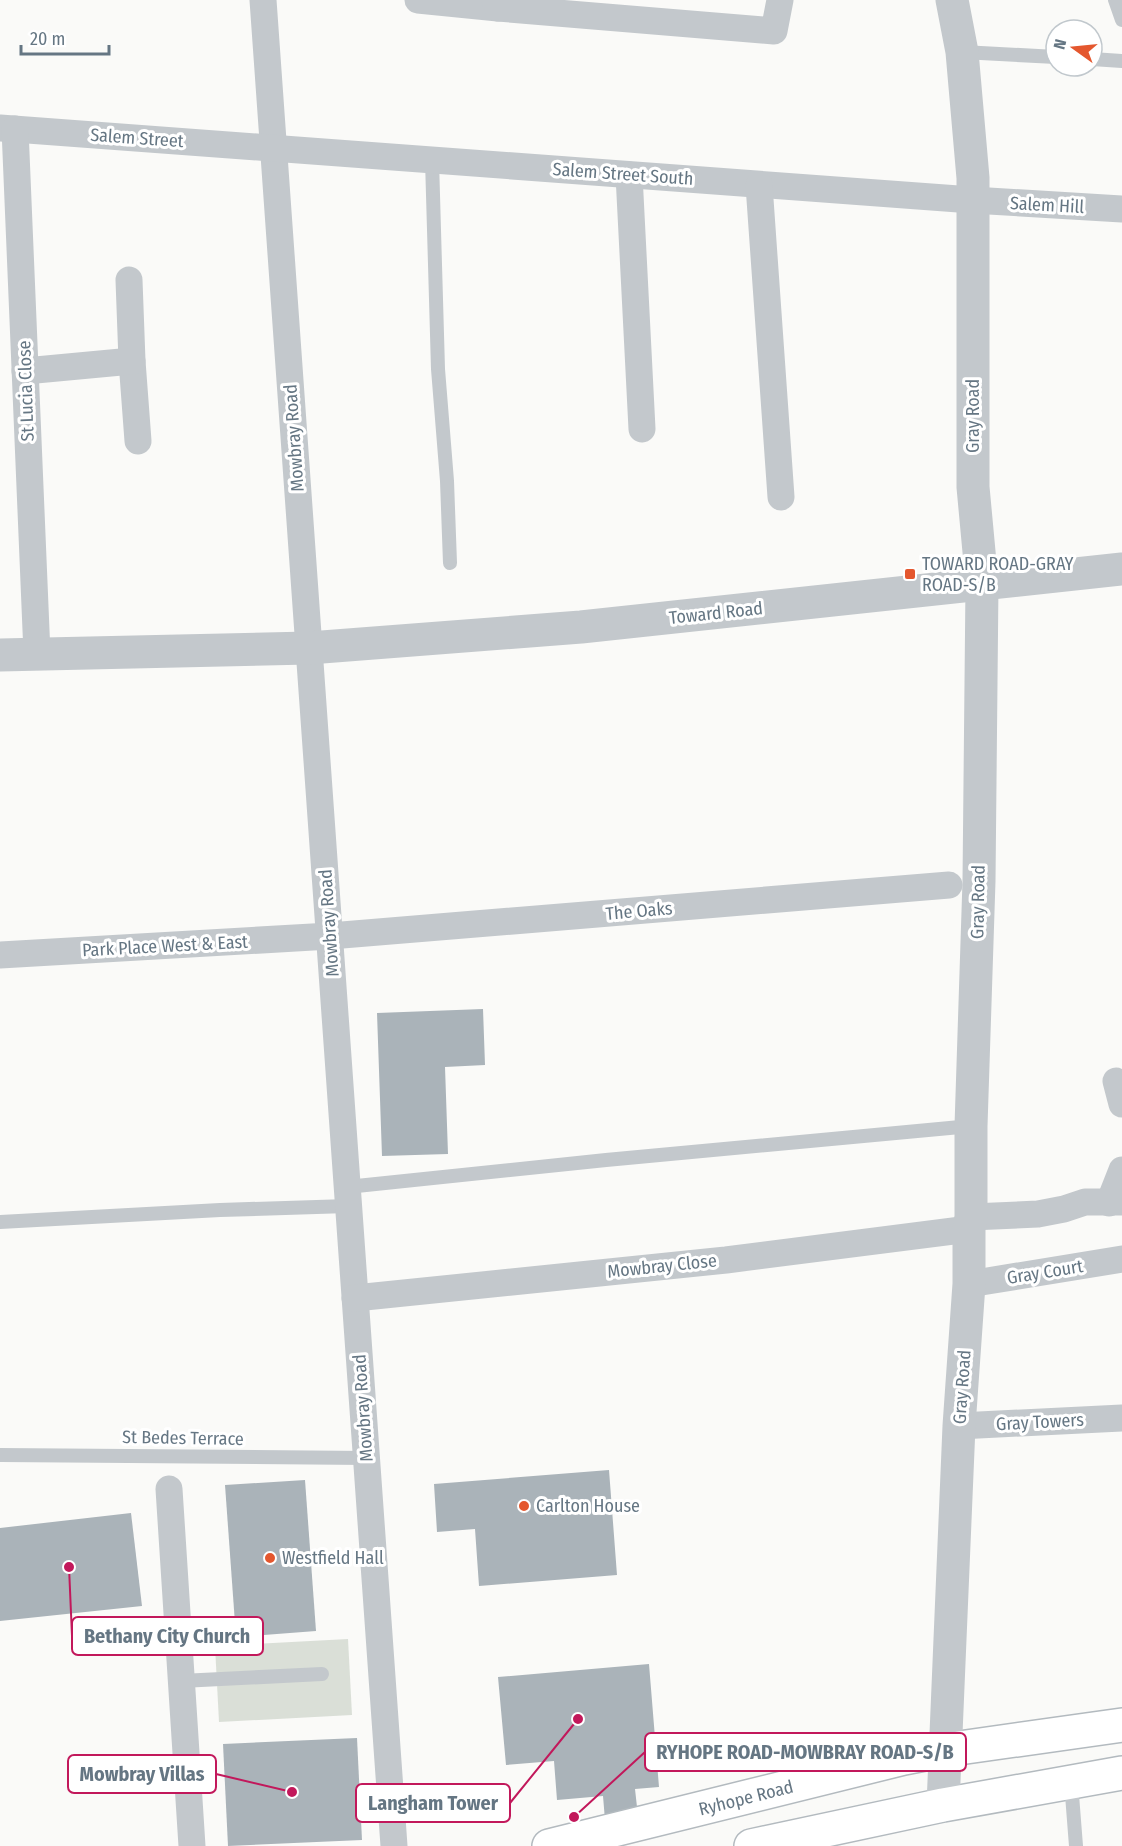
<svg xmlns="http://www.w3.org/2000/svg" width="1122" height="1846" font-family="'Fira Sans Condensed',sans-serif">
  <style>
    .green { fill: #dadfd7 }
    .building { fill: #aab3b9 }
    .lines { fill: none; stroke-linecap: round; stroke-linejoin: round }
    .secondary-casing { stroke: #b3babf; stroke-width: 36 }
    .service { stroke: #c3c8cc; stroke-width: 14 }
    .minor { stroke: #c3c8cc; stroke-width: 27 }
    .tertiary { stroke: #c3c8cc; stroke-width: 33 }
    .secondary { stroke: #fff; stroke-width: 33 }
    .poi-dot { fill: #e4572e; stroke: #fff; stroke-width: 2 }
    .labels { text-anchor: middle; dominant-baseline: central; stroke-width: 6; stroke-linejoin: round; paint-order: stroke }
    .street-label { font-size: 18px; fill: #657683; stroke: #fff }
    .poi-label { font-size: 18px; fill: #657683; stroke: #fff; text-anchor: start }
    .leader { fill: none; stroke: #c2185b; stroke-width: 2 }
    .callout-dot { fill: #c2185b; stroke: #fff; stroke-width: 2 }
    .callout { fill: #fff; stroke: #c2185b; stroke-width: 2 }
    .callout-label { font-size: 20px; text-anchor: middle; font-weight: bold; fill: #657683 }
  </style>
  <rect width="100%" height="100%" fill="#fafaf8"/>
  <polygon class="green" points="348,1639 352,1715 219,1722 215,1646"/>
  <g class="building">
    <polygon points="483,1009 485,1065 445,1067 448,1154 382,1156 377,1013"/>
    <polygon points="609,1470 617,1575 479,1586 475,1529 437,1532 434,1484"/>
    <polygon points="305,1480 316,1631 236,1637 225,1485"/>
    <polygon points="131,1513 142,1606 0,1621 0,1528"/>
    <polygon points="649,1664 659,1787 635,1789 638,1816 605,1820 603,1796 557,1800 554,1761 506,1765 498,1677"/>
    <polygon points="357,1738 362,1840 228,1846 223,1744"/>
  </g>
  <g class="lines">
    <g class="secondary-casing">
      <g id="secondary">
        <polyline points="549,1846 904,1758 945,1750 1122,1725"/>
        <polyline points="751,1846 943,1805 1122,1773"/>
      </g>
    </g>
    <g class="service">
      <polyline points="1115,0 1122,20"/>
      <polyline points="962,52 1056,57"/>
      <polyline points="1092,59 1122,61"/>
      <polyline points="432,160 438,369 447,481 450,563"/>
      <polyline points="347,1187 606,1160 971,1126"/>
      <polyline points="0,1222 220,1210 348,1206"/>
      <polyline points="0,1455 367,1458"/>
      <polyline points="181,1681 322,1674"/>
      <polyline points="1071,1782 1076,1846"/>
    </g>
    <g class="minor">
      <polyline points="263,0 394,1846"/>
      <polyline points="418,0 498,8 511,2"/>
      <polyline points="495,0 498,8 774,31 780,0"/>
      <polyline points="0,128 972,200 1122,209"/>
      <polyline points="15,129 37,654"/>
      <polyline points="629,175 642,429"/>
      <polyline points="759,185 781,497"/>
      <polyline points="132,361 138,441"/>
      <polyline points="25,371 132,361 129,280"/>
      <polyline points="0,955 330,936 949,885"/>
      <polyline points="1116,1081 1122,1104"/>
      <polyline points="1109,1203 1122,1170"/>
      <polyline points="971,1217 1038,1214 1064,1209 1085,1202 1122,1202"/>
      <polyline points="969,1284 1122,1259"/>
      <polyline points="355,1298 726,1260 969,1229"/>
      <polyline points="959,1426 1122,1418"/>
      <polyline points="169,1489 192,1846"/>
    </g>
    <g class="tertiary">
      <polyline points="0,655 309,648 581,627 1122,569"/>
      <polyline points="943,1805 959,1426 969,1284 969,1229 971,1217 971,1126 979,881 982,584 973,487 973,178 962,52 952,0"/>
    </g>
    <use href="#secondary" class="secondary"/>
  </g>
  <g class="poi-dot">
    <rect x="904" y="568" width="12" height="12" rx="3"/>
    <circle cx="524" cy="1506" r="6"/>
    <circle cx="270" cy="1558" r="6"/>
  </g>
  <g class="labels">
    <g class="street-label">
      <text transform="translate(137 138) rotate(4)">Salem Street</text>
      <text transform="translate(623 174) rotate(4)">Salem Street South</text>
      <text transform="translate(1047 205) rotate(3)">Salem Hill</text>
      <text transform="translate(26 391) rotate(-92)">St Lucia Close</text>
      <text transform="translate(973 416) rotate(-90)">Gray Road</text>
      <text transform="translate(294 438) rotate(-94)">Mowbray Road</text>
      <text transform="translate(716 613) rotate(-6)">Toward Road</text>
      <text transform="translate(978 902) rotate(-89)">Gray Road</text>
      <text transform="translate(639 911) rotate(-5)">The Oaks</text>
      <text transform="translate(329 923) rotate(-94)">Mowbray Road</text>
      <text transform="translate(165 946) rotate(-3)">Park Place West &amp; East</text>
      <text transform="translate(662 1266) rotate(-6)">Mowbray Close</text>
      <text transform="translate(1045 1272) rotate(-9)">Gray Court</text>
      <text transform="translate(962 1387) rotate(-86)">Gray Road</text>
      <text transform="translate(363 1408) rotate(-94)">Mowbray Road</text>
      <text transform="translate(1040 1422) rotate(-3)">Gray Towers</text>
      <text transform="translate(183 1438) rotate(1)">St Bedes Terrace</text>
      <text transform="translate(746 1798) rotate(-14)">Ryhope Road</text>
    </g>
    <g class="poi-label">
      <text x="922" y="564">TOWARD ROAD-GRAY<tspan x="922" dy="21">ROAD-S/B</tspan></text>
      <text x="536" y="1506">Carlton House</text>
      <text x="282" y="1558">Westfield Hall</text>
    </g>
  </g>
  <path class="leader" d="M69 1567L72 1636M574 1817L645 1752M292 1792L216 1774M578 1719L510 1803"/>
  <g class="callout-dot">
    <circle cx="69" cy="1567" r="6"/>
    <circle cx="574" cy="1817" r="6"/>
    <circle cx="292" cy="1792" r="6"/>
    <circle cx="578" cy="1719" r="6"/>
  </g>
  <g class="callout">
    <rect x="72" y="1617" width="191" height="38" rx="6"/>
    <rect x="645" y="1733" width="321" height="38" rx="6"/>
    <rect x="68" y="1755" width="148" height="38" rx="6"/>
    <rect x="356" y="1784" width="154" height="38" rx="6"/>
  </g>
  <g class="callout-label">
    <text x="167" y="1643">Bethany City Church</text>
    <text x="805" y="1759">RYHOPE ROAD-MOWBRAY ROAD-S/B</text>
    <text x="142" y="1781">Mowbray Villas</text>
    <text x="433" y="1810">Langham Tower</text>
  </g>
  <g transform="translate(1074 48) rotate(285)"><circle r="28" fill="#ffffff" stroke="#c1c8cd" stroke-width="1.5"/>
  <path d="M0-4.5L10 22L0 15L-10 22Z" fill="#e4572e"/>
  <text y="-9" font-size="16" font-weight="bold" text-anchor="middle" fill="#657683">N</text>
  </g>
  <path d="M21 45v9h88v-9" fill="none" stroke="#657683" stroke-width="3"/>
  <text x="30" y="45" font-size="18" fill="#657683" stroke="#ffffff" stroke-width="4.5" paint-order="stroke">20 m</text>
</svg>
